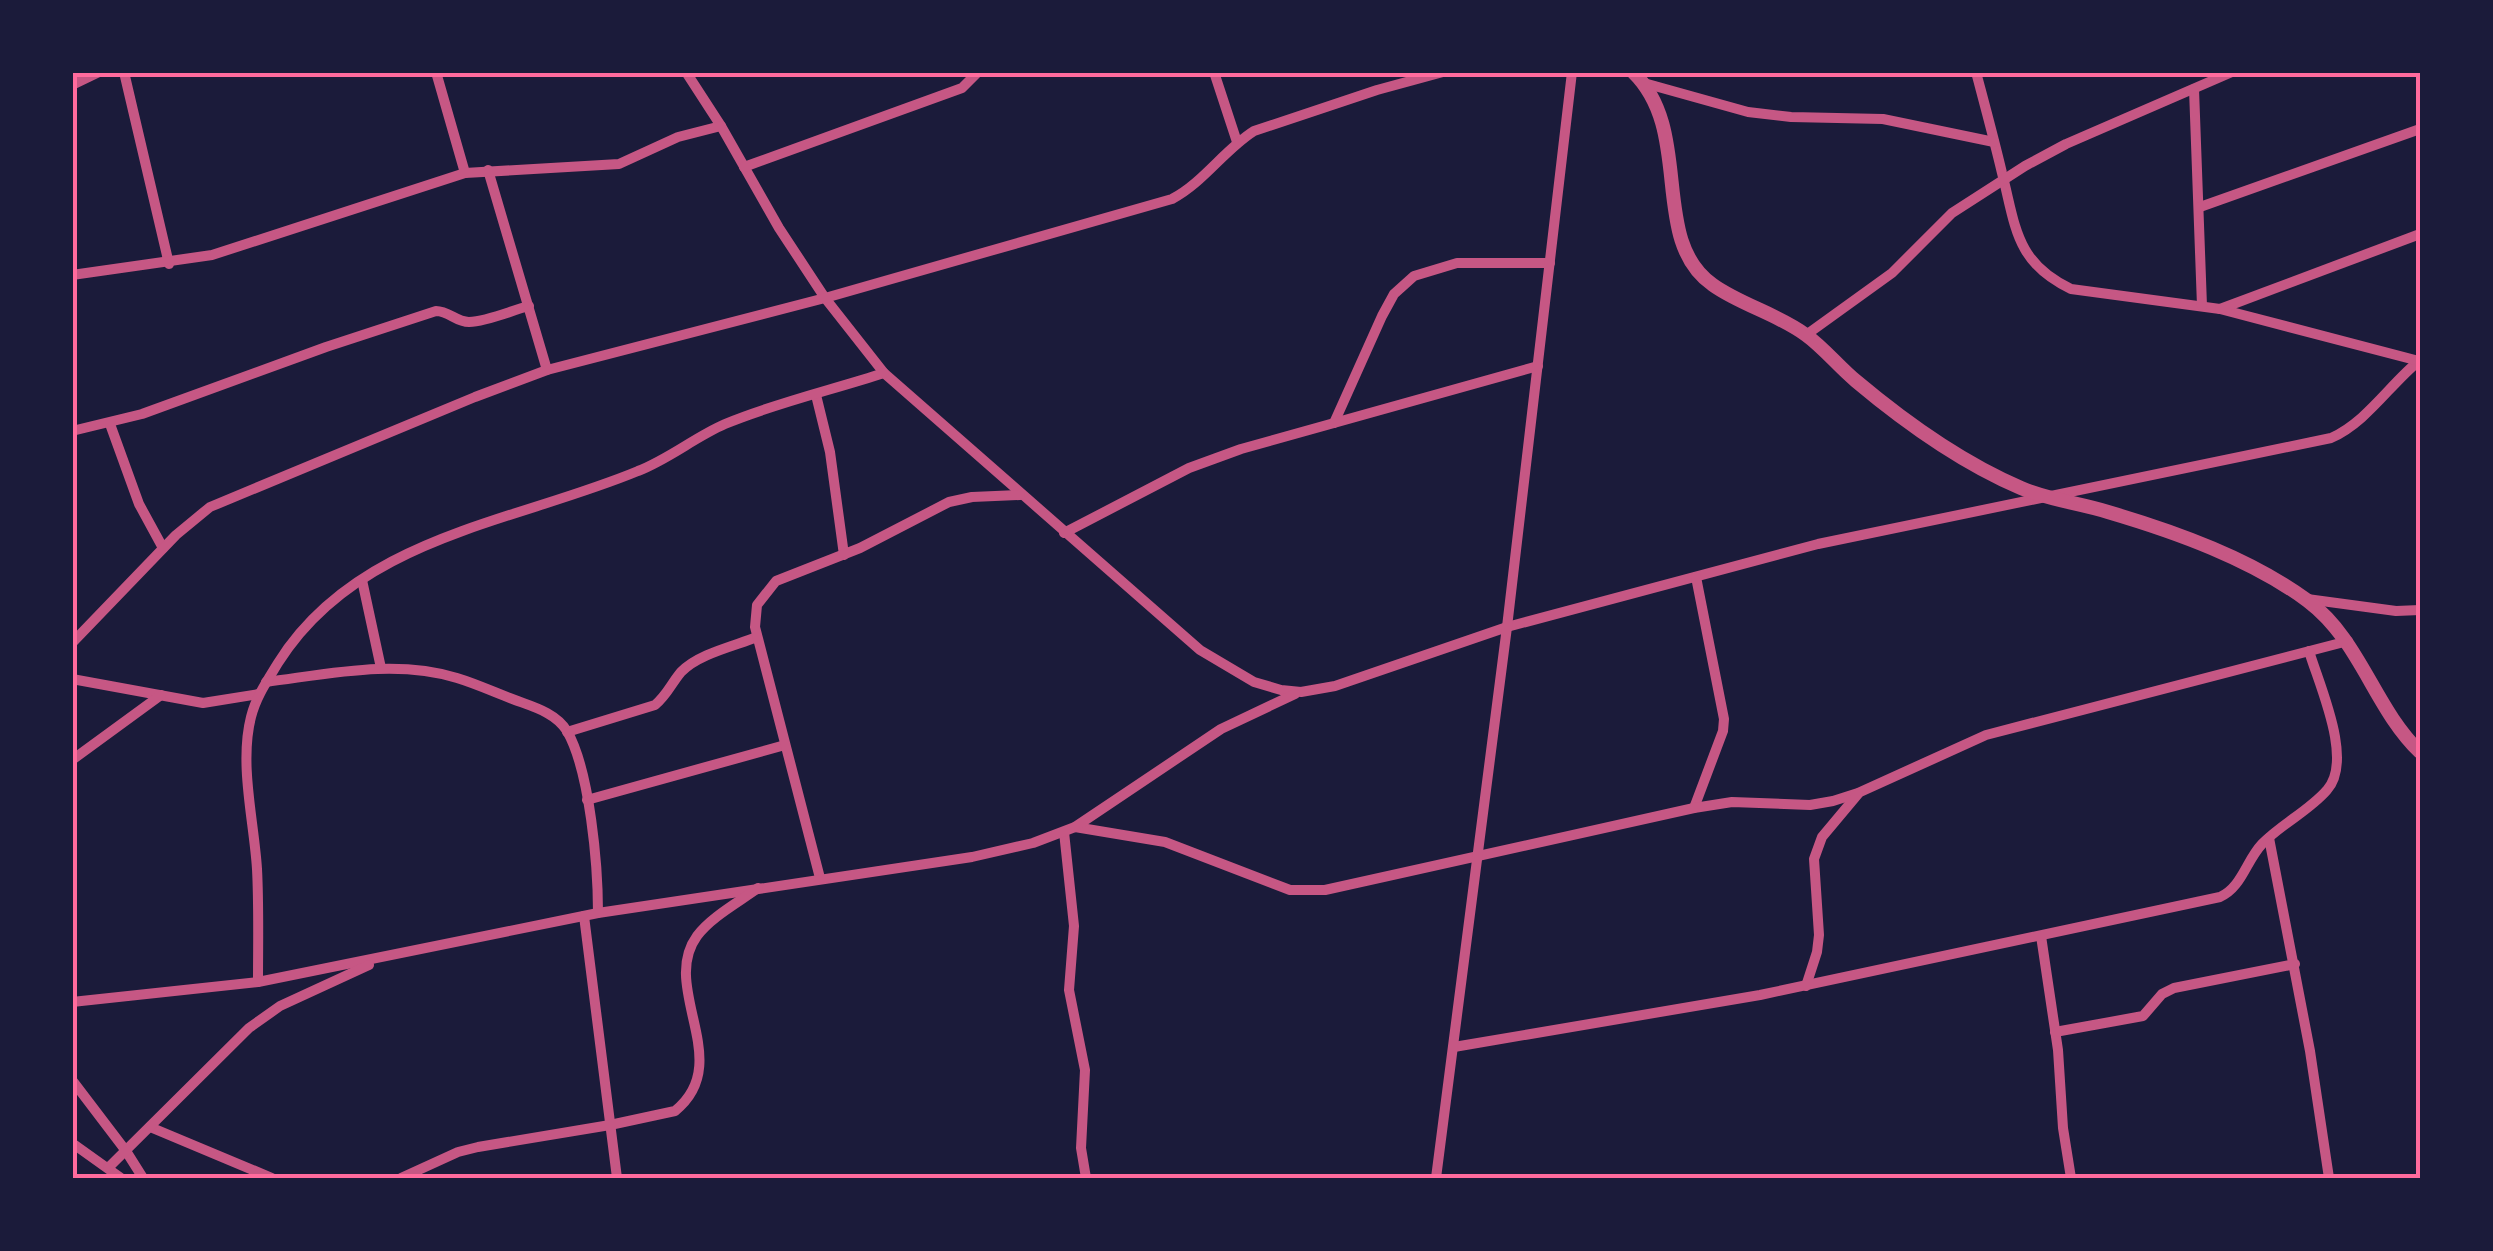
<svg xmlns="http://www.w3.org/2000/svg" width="2493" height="1251" font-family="Roboto,sans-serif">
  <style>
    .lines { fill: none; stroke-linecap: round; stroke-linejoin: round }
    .minor { stroke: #c65784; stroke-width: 10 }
    .tertiary { stroke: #c65784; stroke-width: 14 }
    .neatline { fill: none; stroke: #ff6b9d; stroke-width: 4 }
  </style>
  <rect width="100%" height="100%" fill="#1b1b3a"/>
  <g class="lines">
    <g class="minor">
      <polyline points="124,72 169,264"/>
      <polyline points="436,72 465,173"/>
      <path d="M 686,72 L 721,126 L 779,228 L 825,298 L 884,373 L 1200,650 L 1254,682 L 1281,690 L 1301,692 L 1335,686 L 1507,627 L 1818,544 L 2331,438 C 2367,422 2390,384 2420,360"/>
      <polyline points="1214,72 1237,142"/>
      <path d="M 1976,72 C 1985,106 1994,139 2002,173 C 2016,227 2015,262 2071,289 L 2220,309 L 2419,361"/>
      <polyline points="1644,83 1748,112 1791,117 1883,119 1994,142"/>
      <polyline points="72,85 99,72"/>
      <polyline points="2194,89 2202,306"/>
      <polyline points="744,167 962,88 978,72"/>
      <polyline points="488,170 547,370"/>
      <polyline points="2200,207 2420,129"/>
      <polyline points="72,275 212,255 465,173 619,164 678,137 721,126"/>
      <polyline points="2220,309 2420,234"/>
      <polyline points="1806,335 1892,273 1952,213 2025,166 2066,144 2232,72"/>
      <polyline points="816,395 830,452 844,555"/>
      <polyline points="1334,423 1382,316 1394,294 1414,276 1457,263 1550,263"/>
      <polyline points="110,424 139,504 163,548"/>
      <path d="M 72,431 L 142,414 L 326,347 L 436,311 C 449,311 456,322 469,322 C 488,321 510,311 529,306"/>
      <polyline points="1064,533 1189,468 1241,449 1538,366"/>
      <polyline points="362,580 381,668"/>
      <polyline points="2307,599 2396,611 2420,610"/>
      <path d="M 72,643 L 176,535 L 210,507 L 475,397 L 547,370 L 825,298 L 1172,199 C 1204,182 1224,150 1254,131 L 1377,90 L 1443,72"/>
      <polyline points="72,679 203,703 259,694"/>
      <path d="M 266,682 C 329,674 395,659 457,678 C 477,684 496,693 515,700 C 534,707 556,713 567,731 C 590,771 598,866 598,913"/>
      <path d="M 567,732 L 655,705 C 667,695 671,684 681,672 C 698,654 734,646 757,637"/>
      <polyline points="72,760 161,695"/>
      <polyline points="587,800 785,745"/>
      <polyline points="1694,808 1723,731 1724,719 1696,577"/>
      <polyline points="1075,827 1165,842 1290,890 1325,890 1694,808 1732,802 1810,805 1833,801 1858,793 1986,735 2348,641"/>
      <polyline points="1064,832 1074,926 1069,990 1085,1070 1081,1148 1086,1178"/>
      <polyline points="2269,838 2310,1051 2329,1178"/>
      <polyline points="820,878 755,627 757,605 776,581 860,548 949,502 972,497 1020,495"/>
      <polyline points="584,916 617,1178"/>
      <polyline points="2041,936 2058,1050 2063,1128 2071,1178"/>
      <path d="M 258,982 C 258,945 259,906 257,869 C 254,821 239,764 251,717 C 256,697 267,681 278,663 C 357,537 513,523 638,471 C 669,459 695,437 725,424 C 775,403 832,390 884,373"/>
      <polyline points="1806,986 1817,952 1819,935 1814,859 1822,837 1858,794"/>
      <polyline points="72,1002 258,982 598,913 972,857 1033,843 1075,827 1221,729 1295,694"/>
      <polyline points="2055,1032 2143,1016 2162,994 2174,988 2295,964"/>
      <path d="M 1454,1047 L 1760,995 L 2220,897 C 2242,887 2246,861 2262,844 C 2281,824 2309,811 2327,790 C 2354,760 2319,685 2309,651"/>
      <polyline points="72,1080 126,1151 143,1178"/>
      <polyline points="150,1127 272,1178"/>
      <polyline points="72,1143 121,1178"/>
      <polyline points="108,1168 249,1028 280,1006 369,965"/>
      <path d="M 401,1178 L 458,1152 L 478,1147 L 610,1125 L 675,1111 C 736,1062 659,988 697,936 C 711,917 739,902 758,888"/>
      <polyline points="1436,1178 1507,627 1572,72"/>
    </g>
    <path class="tertiary" d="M 1633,72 C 1695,132 1648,240 1713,285 C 1741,305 1778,314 1806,335 C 1824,348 1839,367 1856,381 C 1906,423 1960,462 2021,488 C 2049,500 2079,503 2108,512 C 2176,532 2251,559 2308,601 C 2361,641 2374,708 2420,752"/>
  </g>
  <rect width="2493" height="1251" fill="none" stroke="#1b1b3a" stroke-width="150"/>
  <rect x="75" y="75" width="2343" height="1101" class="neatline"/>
</svg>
